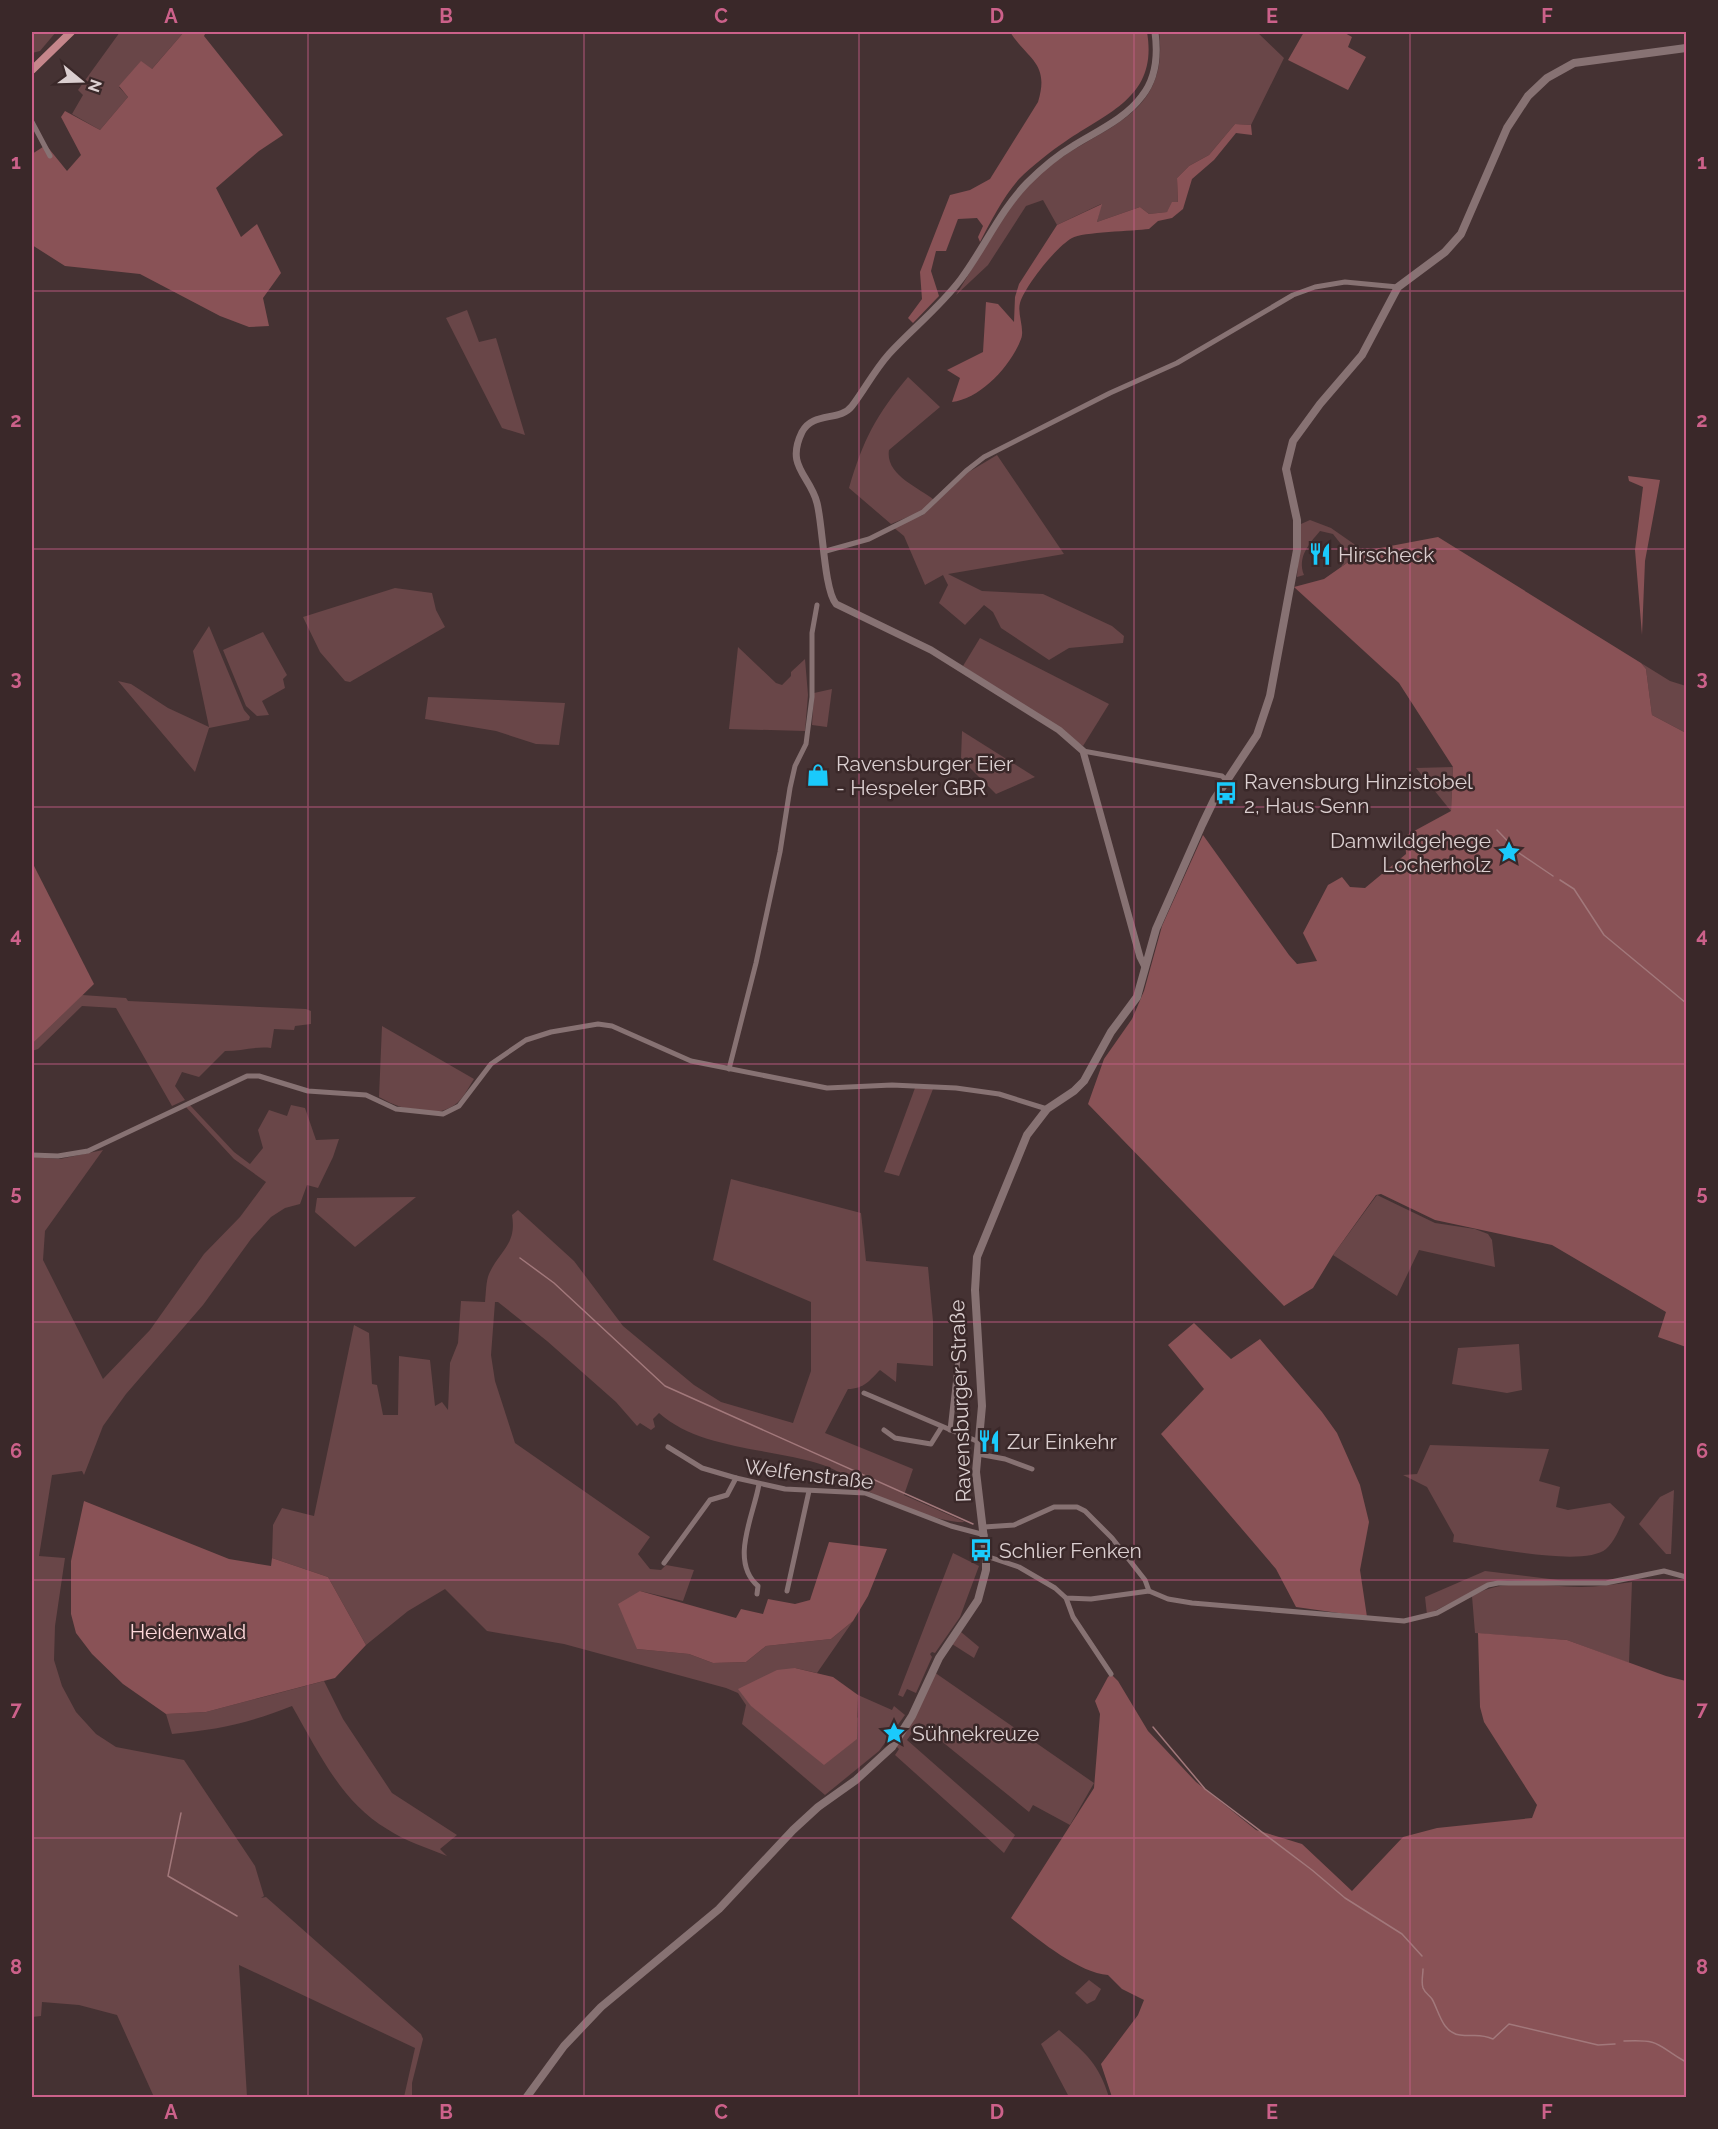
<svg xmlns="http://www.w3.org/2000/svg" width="1718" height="2129" font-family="Raleway,sans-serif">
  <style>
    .green { fill: #694648 }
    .forest { fill: #895256 }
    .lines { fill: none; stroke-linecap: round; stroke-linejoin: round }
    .stream { stroke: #a2787b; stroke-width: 1.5 }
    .minor { stroke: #877273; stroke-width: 5 }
    .tertiary { stroke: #877273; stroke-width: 7 }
    .secondary { stroke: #877273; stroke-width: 8 }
    .primary { stroke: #c5868b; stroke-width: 8 }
    .grid { fill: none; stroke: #cc618a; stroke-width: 1.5; stroke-opacity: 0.55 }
    .labels { text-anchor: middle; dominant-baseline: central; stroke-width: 5; stroke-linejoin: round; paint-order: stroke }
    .poi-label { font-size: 21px; fill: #dbcfd0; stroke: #3a2829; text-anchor: start }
    .street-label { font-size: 21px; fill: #dbcfd0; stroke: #3a2829 }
    .park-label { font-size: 21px; fill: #fdd8da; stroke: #3a2829 }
    .neatline { fill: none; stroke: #cc618a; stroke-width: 2 }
    .grid-label { font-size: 20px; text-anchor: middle; font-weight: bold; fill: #cc618a }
  </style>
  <rect width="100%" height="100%" fill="#453233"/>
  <g class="green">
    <polygon points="32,32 56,32 40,51 32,53"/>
    <polygon points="120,32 184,32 151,70 119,87 128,97 100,130 72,114 83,95 78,90"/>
    <path d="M 1159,32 L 1257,32 L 1284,58 L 1251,125 L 1235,124 L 1209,155 L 1189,166 L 1177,178 L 1178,203 L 1167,212 L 1149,214 L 1140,207 L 1097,222 L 1101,204 L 1057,225 L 1043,200 L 1026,206 L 988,265 L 956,295 C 980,257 1001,214 1033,181 C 1085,127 1171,127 1159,32 Z"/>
    <polygon points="467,310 479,342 496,338 525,435 502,428 446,318"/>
    <path d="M 908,377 L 940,407 L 889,450 C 885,475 918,487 934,500 L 922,511 L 891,524 L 849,488 C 863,440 876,415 908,377 Z"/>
    <polygon points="997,455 1064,554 948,574 982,591 1043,594 1112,626 1124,636 1123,643 1069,648 1049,660 1001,628 993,612 984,605 965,625 939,603 948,585 943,575 925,585 904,536 893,527 923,515 967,473"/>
    <path d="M 1310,520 L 1331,528 L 1364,551 L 1341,567 L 1348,553 L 1333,534 L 1320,531 C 1309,544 1297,557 1304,575 L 1297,577 L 1301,524 Z"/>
    <polygon points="395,588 432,593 436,610 445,627 350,682 345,681 320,652 303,617"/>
    <polygon points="209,626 244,710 250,717 249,720 209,728 195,772 118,681 131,684 168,708 209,727 193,651"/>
    <polygon points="263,632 287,675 283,679 285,688 262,701 269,715 257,716 246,706 223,650"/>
    <polygon points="980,638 1109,704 1083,746 963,666"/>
    <polygon points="738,647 776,683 782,685 791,676 791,672 805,659 808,695 805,731 729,729"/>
    <polygon points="1641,663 1670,681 1686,686 1686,733 1652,715 1646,669"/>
    <polygon points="832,689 827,727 812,725 814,693"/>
    <polygon points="428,697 565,703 559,745 536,744 496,731 425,719"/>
    <polygon points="962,731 1035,777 996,794 961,759"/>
    <polygon points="1453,767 1451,811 1416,768"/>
    <path d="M 82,995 L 126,998 L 128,1001 L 306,1009 L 311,1011 L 311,1024 L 295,1026 L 294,1030 L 274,1029 L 271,1048 C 256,1046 241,1051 225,1051 L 199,1077 L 182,1072 L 175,1086 L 185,1100 L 172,1106 L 116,1008 L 82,1006 L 38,1049 L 32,1051 L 32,1044 Z"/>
    <path d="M 382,1026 L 474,1079 C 470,1085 466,1093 461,1099 C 440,1123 402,1110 379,1097 Z"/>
    <polygon points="915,1088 933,1089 899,1176 884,1172"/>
    <polygon points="189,1104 234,1152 250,1164 263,1148 258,1130 269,1110 287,1116 291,1105 305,1108 316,1140 339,1139 333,1157 318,1188 307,1185 300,1204 285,1208 271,1217 251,1239 203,1305 126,1394 103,1426 84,1475 82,1471 52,1475 39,1556 65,1558 55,1626 54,1660 62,1686 76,1712 96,1734 116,1747 184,1760 255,1866 264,1896 261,1898 266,1897 421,2034 423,2039 412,2083 412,2097 404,2097 415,2048 239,1965 247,2097 154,2097 117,2015 79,2005 42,2002 41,2016 32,2017 32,1157 60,1159 103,1150 45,1231 43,1260 103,1379 150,1330 204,1254 240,1217 266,1182 234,1159 185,1106"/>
    <path d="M 731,1179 L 861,1213 L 866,1261 L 928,1267 L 933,1321 L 933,1366 L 897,1363 L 896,1382 L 880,1370 C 870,1380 864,1389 848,1389 L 825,1433 L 913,1469 L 904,1495 L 965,1522 C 945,1524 888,1503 870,1492 C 854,1483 841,1471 823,1465 C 773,1448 700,1450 659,1413 L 653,1419 L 655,1427 L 651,1430 L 640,1423 L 637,1426 L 616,1402 L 547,1341 L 498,1302 L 495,1302 L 491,1355 L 495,1381 L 515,1443 L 650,1537 L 638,1554 L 650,1569 L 661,1570 L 666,1565 L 694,1570 L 683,1601 L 640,1591 L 637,1649 L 689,1654 L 713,1663 L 746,1662 L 766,1646 L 831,1639 L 853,1621 L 817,1673 L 795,1668 L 858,1718 L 858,1695 L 892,1710 L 894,1706 L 905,1715 L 879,1751 L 825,1795 L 742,1724 L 746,1705 L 738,1693 L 726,1688 L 564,1644 L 487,1631 L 445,1589 L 408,1611 L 366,1645 L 328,1577 L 272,1558 L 273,1525 L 282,1508 L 314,1516 L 354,1325 L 369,1333 L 372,1384 L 377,1385 L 383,1415 L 398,1415 L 399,1356 L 430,1360 L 435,1406 L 442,1402 L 448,1410 L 450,1363 L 458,1343 L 461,1301 L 485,1302 C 486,1293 486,1281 489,1274 C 500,1250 517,1245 512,1215 L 518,1210 L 574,1261 L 623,1326 L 694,1385 L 721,1402 L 793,1423 L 811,1371 L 811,1302 L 713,1260 Z"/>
    <polygon points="1377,1195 1435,1223 1475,1229 1488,1234 1492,1240 1495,1267 1419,1250 1397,1296 1333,1255"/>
    <polygon points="416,1197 355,1247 315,1212 317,1198"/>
    <polygon points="1519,1344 1522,1390 1507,1393 1452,1384 1458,1348"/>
    <path d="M 1430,1445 L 1549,1449 L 1539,1481 L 1560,1487 L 1556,1507 L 1568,1510 L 1610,1503 L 1625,1517 C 1620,1527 1615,1541 1606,1549 C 1584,1568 1483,1546 1453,1542 L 1454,1535 L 1427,1487 L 1403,1475 L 1417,1474 Z"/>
    <polygon points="1674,1490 1671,1554 1666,1554 1639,1524 1660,1497"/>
    <polygon points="953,1553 979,1566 960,1617 935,1653 932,1652 930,1654 932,1657 916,1693 907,1689 903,1697 898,1695"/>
    <polygon points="1485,1571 1582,1583 1508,1580 1491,1582 1427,1615 1425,1597"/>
    <path d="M 1632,1582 L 1629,1663 L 1567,1640 L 1475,1633 L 1472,1596 C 1505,1577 1545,1587 1581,1587 C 1598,1587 1615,1584 1632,1582 Z"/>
    <polygon points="961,1632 979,1647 974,1658 952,1644"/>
    <polygon points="934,1672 1094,1783 1070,1825 1033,1805 1029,1812 919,1723 907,1740 1015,1835 1004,1853 895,1755 899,1749 896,1746 909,1727"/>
    <path d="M 324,1681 L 343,1719 L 392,1793 L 457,1835 L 440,1849 L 447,1856 C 427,1848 405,1841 387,1829 C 341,1802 318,1751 292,1706 C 250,1723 216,1730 172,1734 L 166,1714 L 206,1712 Z"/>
    <polygon points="1089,1980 1101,1989 1095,2000 1087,2004 1075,1993"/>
    <path d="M 1059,2030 C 1086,2054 1098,2062 1109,2097 L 1069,2097 L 1041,2044 Z"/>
  </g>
  <g class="forest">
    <polygon points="184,32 206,32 204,36 283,135 259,151 216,188 241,237 257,224 281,273 263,298 269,326 249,327 220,316 140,274 65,266 32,245 32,154 46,145 67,171 81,155 61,117 65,111 100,130 128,97 119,86 141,61 152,69"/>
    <path d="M 1010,32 L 1147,32 C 1158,96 1110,111 1066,141 C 1051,151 1032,166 1019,179 C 1003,197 991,221 980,242 L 978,237 L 983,226 L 977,218 L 958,219 L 946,251 L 936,251 L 931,271 L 939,296 L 913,323 L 908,318 L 922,299 L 920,272 L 950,195 L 970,190 L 990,179 L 1038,102 C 1050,63 1028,60 1010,32 Z"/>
    <polygon points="1304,32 1343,32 1352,37 1348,47 1366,57 1348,90 1288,60"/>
    <path d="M 1235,124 L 1251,125 L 1252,135 L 1236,133 L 1214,160 L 1192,179 L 1183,209 L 1172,218 L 1158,221 L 1149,229 C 1134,231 1082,232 1072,238 C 1056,247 1025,286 1020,303 C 1017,314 1025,329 1021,339 C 1011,366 980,399 952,402 L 960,378 L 947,370 L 983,352 L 986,302 L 998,304 L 1014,322 L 1015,297 L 1019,284 L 1057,225 L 1102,204 L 1097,222 L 1140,207 L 1149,214 L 1167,212 L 1172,202 L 1178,202 L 1177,178 L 1189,166 L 1209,155 Z"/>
    <polygon points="1628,476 1660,480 1645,561 1642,635 1635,550 1643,487 1629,481"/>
    <polygon points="1438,537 1641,663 1646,669 1652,715 1686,733 1686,1347 1658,1337 1666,1312 1552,1245 1435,1220 1381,1194 1376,1195 1333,1255 1313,1288 1284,1306 1088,1104 1104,1059 1132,1019 1144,991 1162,926 1203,835 1289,955 1297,964 1317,961 1303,933 1328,885 1342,877 1350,887 1365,888 1406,854 1405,836 1451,811 1453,767 1399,683 1294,587 1324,579 1364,551"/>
    <polygon points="32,862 94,984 32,1044"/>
    <polygon points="1194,1323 1231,1359 1260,1339 1322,1412 1337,1433 1360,1485 1369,1522 1360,1570 1367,1617 1296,1607 1276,1569 1161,1434 1204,1389 1168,1345"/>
    <polygon points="84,1501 229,1559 271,1566 272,1558 328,1577 366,1645 335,1678 206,1712 166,1714 123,1684 92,1654 76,1633 71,1614 71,1561"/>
    <polygon points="829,1542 887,1549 868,1596 853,1621 831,1639 766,1646 746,1662 713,1663 689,1654 637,1649 618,1604 640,1591 736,1618 741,1609 763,1614 768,1599 795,1604 810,1600"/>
    <path d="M 1478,1633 L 1567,1640 L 1666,1676 L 1686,1681 L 1686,2097 L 1112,2097 L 1101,2064 L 1138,2015 L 1144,2000 L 1122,1989 L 1108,1975 C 1078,1973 1035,1937 1011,1918 L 1094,1788 L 1100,1714 L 1095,1701 L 1108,1677 L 1111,1674 L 1118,1681 L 1148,1731 L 1196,1782 L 1256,1830 L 1302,1844 L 1352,1891 L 1403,1837 L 1437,1828 L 1532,1818 L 1537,1805 L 1484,1722 L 1480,1707 Z"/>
    <polygon points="795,1668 833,1677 858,1695 857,1739 824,1765 751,1706 738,1689 777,1670"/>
  </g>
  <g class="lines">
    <g class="stream">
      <polyline points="1497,830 1519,853 1553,876"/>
      <polyline points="1560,880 1574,889 1604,935 1686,1003"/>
      <polyline points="520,1258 554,1283 665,1386 973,1524"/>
      <polyline points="1153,1727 1205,1789 1312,1870 1345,1898 1402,1934 1422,1956"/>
      <polyline points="181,1813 168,1876 237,1916"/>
      <path d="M 1423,1969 C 1423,1975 1421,1982 1423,1988 C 1425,1993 1429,1995 1432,1999 C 1439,2011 1442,2033 1460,2035 C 1474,2037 1479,2033 1493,2039 L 1509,2024 L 1598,2045 L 1615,2044"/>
      <path d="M 1624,2041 C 1662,2039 1656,2045 1686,2062"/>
    </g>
    <g class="minor">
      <polyline points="32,122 50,156"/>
      <polyline points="826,551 869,539 923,512 966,471 984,457 1110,393 1177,363 1293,295 1315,287 1345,282 1398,287"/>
      <polyline points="1083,751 1222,776 1226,780"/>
      <polyline points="729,1069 756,963 780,852 790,788 795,766 806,744 812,697 812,633 817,605"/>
      <polyline points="32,1155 58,1156 88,1151 247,1076 259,1076 308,1091 366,1095 396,1109 443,1114 459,1106 491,1064 526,1040 551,1032 598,1024 612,1026 691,1061 827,1088 892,1085 956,1088 999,1094 1047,1109"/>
      <polyline points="864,1393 979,1442"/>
      <polyline points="884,1430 895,1438 931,1444 941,1428"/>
      <polyline points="950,1430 958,1359"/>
      <polyline points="668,1447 702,1468 736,1478"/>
      <polyline points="978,1454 1005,1459 1032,1469"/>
      <polyline points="984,1527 1014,1525 1054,1507 1077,1507 1085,1511 1112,1538 1145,1580 1149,1591"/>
      <polyline points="986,1556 1019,1567 1055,1588 1066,1598 1091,1599 1149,1591 1168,1599 1192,1603 1404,1621 1437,1613 1488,1585 1498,1583 1606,1583 1664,1571 1686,1577"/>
      <polyline points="664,1563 710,1500 727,1495 736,1478 785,1489 865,1493 951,1526 985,1535"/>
      <polyline points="787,1591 809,1491"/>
      <path d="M 757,1594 L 758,1586 C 729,1561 754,1515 759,1484"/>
      <polyline points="1066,1598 1073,1617 1111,1674"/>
    </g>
    <path class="tertiary" d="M 1145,967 L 1140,957 L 1083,751 L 1059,730 L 931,650 L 836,604 C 824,590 823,526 817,503 C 810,475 785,467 802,432 C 813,411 840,422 852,406 C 865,389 874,371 889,354 C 912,329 940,307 961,279 C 984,248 1000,211 1027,183 C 1041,169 1056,156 1073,146 C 1097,131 1125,119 1142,96 C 1157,77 1158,54 1155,32"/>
    <polyline class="secondary" points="526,2098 564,2046 601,2007 719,1909 793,1830 818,1807 856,1780 892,1747 912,1716 939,1658 978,1600 986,1570 986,1556 976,1472 982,1406 975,1290 977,1257 1027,1135 1047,1109 1074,1091 1084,1081 1111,1032 1137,997 1156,929 1202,825 1214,800 1257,735 1270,696 1297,550 1297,520 1286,469 1293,441 1320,404 1362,355 1398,287 1445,252 1461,234 1507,128 1528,96 1547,78 1574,63 1686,48"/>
    <polyline class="primary" points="32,70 71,32"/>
  </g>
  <path class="grid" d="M 308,32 L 308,2098M 584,32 L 584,2098M 859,32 L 859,2098M 1134,32 L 1134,2098M 1410,32 L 1410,2098M 32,291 L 1686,291M 32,549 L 1686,549M 32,807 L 1686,807M 32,1064 L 1686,1064M 32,1322 L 1686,1322M 32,1580 L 1686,1580M 32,1838 L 1686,1838"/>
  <defs>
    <g id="restaurant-bare" transform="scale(1.8)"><path d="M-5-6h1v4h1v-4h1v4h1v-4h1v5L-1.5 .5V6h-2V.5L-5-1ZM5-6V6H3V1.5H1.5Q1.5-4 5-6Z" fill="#1acafc" stroke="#3a2829" stroke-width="2.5" paint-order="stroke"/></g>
    <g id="shop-bare" transform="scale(1.8)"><path d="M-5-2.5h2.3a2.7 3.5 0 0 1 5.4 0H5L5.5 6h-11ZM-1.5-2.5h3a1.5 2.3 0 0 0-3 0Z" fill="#1acafc" stroke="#3a2829" stroke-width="2.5" paint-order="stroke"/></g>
    <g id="bus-bare" transform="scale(1.8)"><path d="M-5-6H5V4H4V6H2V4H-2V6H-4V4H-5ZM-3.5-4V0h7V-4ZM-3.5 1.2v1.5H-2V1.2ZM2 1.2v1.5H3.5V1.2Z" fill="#1acafc" stroke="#3a2829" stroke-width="2.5" paint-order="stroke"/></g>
    <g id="sight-bare" transform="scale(1.8)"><path d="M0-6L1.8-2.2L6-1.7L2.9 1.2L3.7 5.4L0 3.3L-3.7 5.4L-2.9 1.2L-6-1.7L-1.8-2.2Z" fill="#1acafc" stroke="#3a2829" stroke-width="2.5" paint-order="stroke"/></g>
  </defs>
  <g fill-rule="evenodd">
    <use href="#restaurant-bare" x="1320" y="554"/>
    <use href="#shop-bare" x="818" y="775"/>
    <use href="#bus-bare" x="1226" y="793"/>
    <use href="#sight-bare" x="1509" y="852"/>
    <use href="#restaurant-bare" x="989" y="1441"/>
    <use href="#bus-bare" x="981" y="1550"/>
    <use href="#sight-bare" x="894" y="1733"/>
  </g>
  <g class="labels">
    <g class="poi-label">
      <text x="1338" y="554">Hirscheck</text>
      <text x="836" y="763">Ravensburger Eier<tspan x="836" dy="24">- Hespeler GBR</tspan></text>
      <text x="1244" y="781">Ravensburg Hinzistobel<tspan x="1244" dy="24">2, Haus Senn</tspan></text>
      <text x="1491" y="840" text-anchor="end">Damwildgehege<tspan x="1491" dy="24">Locherholz</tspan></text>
      <text x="1007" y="1441">Zur Einkehr</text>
      <text x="999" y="1550">Schlier Fenken</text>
      <text x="912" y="1733">Sühnekreuze</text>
    </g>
    <g class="street-label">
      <text transform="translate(960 1401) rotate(-92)">Ravensburger Straße</text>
      <text transform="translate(809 1474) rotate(7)">Welfenstraße</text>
    </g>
    <g class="park-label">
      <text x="188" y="1631">Heidenwald</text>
    </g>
  </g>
  <rect width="1718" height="2129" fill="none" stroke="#3a2829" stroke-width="66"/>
  <g transform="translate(81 81) rotate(109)" stroke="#3a2829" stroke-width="4.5" paint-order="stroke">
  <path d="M0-4.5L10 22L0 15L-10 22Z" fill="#dbcfd0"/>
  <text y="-9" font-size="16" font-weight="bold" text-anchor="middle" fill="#dbcfd0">N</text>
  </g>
  <rect x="33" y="33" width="1652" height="2063" class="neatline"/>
  <g class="grid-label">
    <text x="171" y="23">A</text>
    <text x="446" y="23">B</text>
    <text x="721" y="23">C</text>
    <text x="997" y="23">D</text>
    <text x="1272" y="23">E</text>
    <text x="1547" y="23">F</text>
    <text x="16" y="169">1</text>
    <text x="1702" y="169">1</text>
    <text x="16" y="427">2</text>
    <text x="1702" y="427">2</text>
    <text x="16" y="685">3</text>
    <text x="1702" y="685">3</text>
    <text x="16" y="942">4</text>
    <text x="1702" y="942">4</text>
    <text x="16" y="1200">5</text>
    <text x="1702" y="1200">5</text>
    <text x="16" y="1458">6</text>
    <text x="1702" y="1458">6</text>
    <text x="16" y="1716">7</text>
    <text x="1702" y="1716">7</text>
    <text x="16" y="1974">8</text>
    <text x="1702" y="1974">8</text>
    <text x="171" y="2119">A</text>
    <text x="446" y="2119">B</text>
    <text x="721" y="2119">C</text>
    <text x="997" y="2119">D</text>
    <text x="1272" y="2119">E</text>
    <text x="1547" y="2119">F</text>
  </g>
</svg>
